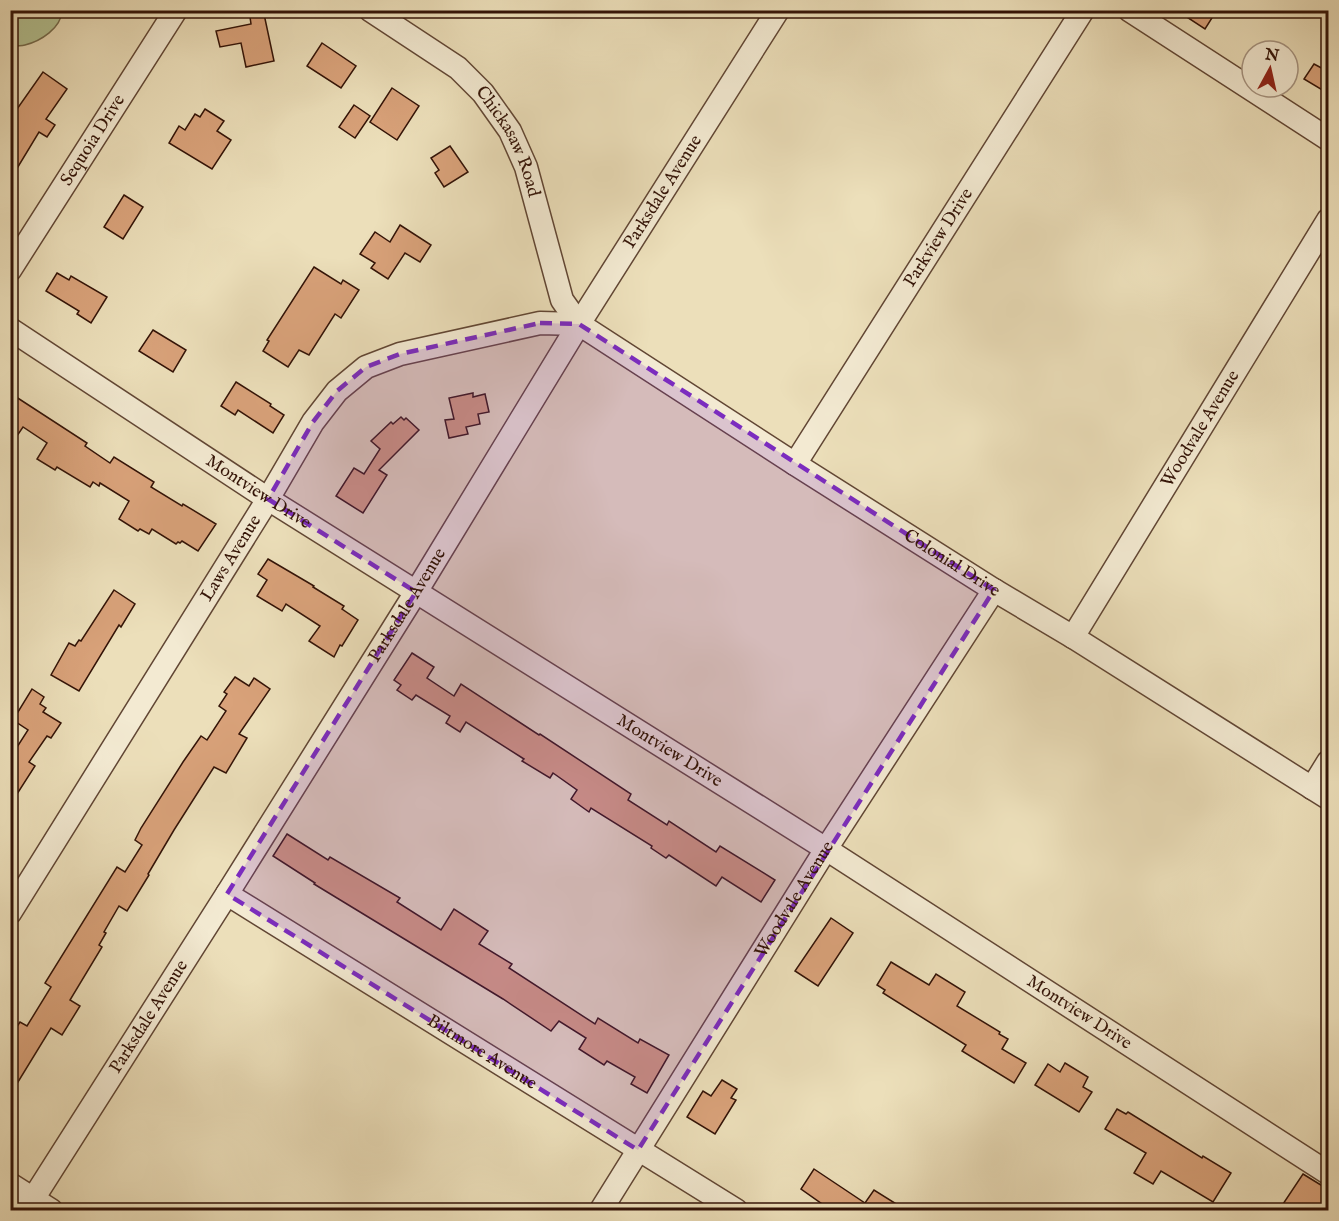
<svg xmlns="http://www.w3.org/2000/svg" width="1339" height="1221" font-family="'IM FELL English',serif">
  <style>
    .green { fill: #b4c292; stroke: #746a4c; stroke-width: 1.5 }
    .building { fill: #d9a27a; stroke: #331307; stroke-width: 1.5 }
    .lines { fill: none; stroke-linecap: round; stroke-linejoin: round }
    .street-casing { stroke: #614634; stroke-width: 25 }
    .street { stroke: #f3ead2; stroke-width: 22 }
    .marked { fill: #7b2cbf; fill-opacity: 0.2; stroke: #7b2cbf; stroke-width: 4.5; stroke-dasharray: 12 8; stroke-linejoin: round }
    .labels { text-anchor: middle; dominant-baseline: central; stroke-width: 6; stroke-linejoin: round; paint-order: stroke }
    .street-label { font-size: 18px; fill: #331307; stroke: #f3ead2 }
  </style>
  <rect width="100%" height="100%" fill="#ecdfba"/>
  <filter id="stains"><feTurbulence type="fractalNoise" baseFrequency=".00333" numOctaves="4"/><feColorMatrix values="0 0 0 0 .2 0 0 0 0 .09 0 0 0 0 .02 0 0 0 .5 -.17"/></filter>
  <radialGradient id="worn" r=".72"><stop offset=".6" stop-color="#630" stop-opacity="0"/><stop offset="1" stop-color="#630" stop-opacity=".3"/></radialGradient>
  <path class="green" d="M 11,10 L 62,11 C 61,28 41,41 25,45 C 21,46 15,46 11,46 Z"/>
  <g class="building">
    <polygon points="1176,10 1217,10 1205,29"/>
    <polygon points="264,14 274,61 246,67 241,43 220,47 216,31 251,24 250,17"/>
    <polygon points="322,43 356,66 341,88 307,66"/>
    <polygon points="1314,64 1329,72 1329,94 1304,79"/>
    <polygon points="43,72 67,89 46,119 55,125 47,137 39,132 10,180 10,119"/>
    <polygon points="392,88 419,106 397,140 370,122"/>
    <polygon points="354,105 370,116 355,138 339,127"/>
    <polygon points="205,109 224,121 217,131 231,140 212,169 169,143 179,126 185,130 195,114 200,117"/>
    <polygon points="450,146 468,172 444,187 435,173 439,170 431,158"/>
    <polygon points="124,195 143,207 123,239 104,227"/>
    <polygon points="400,225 431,245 420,262 405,253 388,279 371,268 375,263 360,254 375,232 390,242"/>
    <polygon points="314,267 341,284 343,280 359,290 341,318 335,314 309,355 299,350 288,367 263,351 269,341 267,340"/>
    <polygon points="57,273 69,280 71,276 107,297 91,323 77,314 79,311 46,291"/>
    <polygon points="153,330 186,350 173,372 139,351"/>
    <polygon points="236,382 271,404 270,406 284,415 273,433 238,410 235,415 221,406"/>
    <polygon points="10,393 87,443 85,446 110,463 114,457 154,482 151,487 182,506 183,504 216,524 198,551 182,541 180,543 178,542 176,544 152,529 149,534 140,529 138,531 119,519 129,501 100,483 99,486 93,482 90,487 57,467 55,470 37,459 47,443 23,427 10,446"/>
    <polygon points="473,393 473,397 485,394 489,412 478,414 480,424 466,427 468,434 449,438 445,420 454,419 449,398"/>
    <polygon points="401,417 404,420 406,418 419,430 379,470 387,475 363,513 336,496 354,468 364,474 380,449 371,441 391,422 393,424"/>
    <polygon points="268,559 314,586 313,587 344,606 342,609 358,620 342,646 340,645 334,657 309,641 320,626 286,604 282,611 257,596 267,580 258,574"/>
    <polygon points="114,590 135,604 121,627 119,625 79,691 51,675 69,643 75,646 79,640 81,641"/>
    <polygon points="412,653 434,667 427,678 454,696 461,684 539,735 540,734 631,794 628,800 667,825 669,821 716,852 720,846 775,880 761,902 722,877 716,886 669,855 666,858 651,848 652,846 591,808 589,812 571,799 577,790 553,773 550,778 522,761 524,759 466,722 460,732 446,723 450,716 416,695 412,700 397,690 401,685 394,680"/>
    <polygon points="235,677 249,686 254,678 270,689 239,734 247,738 226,773 214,767 174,830 148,874 149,875 127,911 119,906 104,932 106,933 99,945 102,947 70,1000 80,1006 62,1035 51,1028 10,1095 10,1037 20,1022 27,1026 51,987 45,983 117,867 125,872 142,845 135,840 141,828 183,762 201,736 207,740 226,711 219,706 227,694 224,692"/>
    <polygon points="32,689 44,697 40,704 46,708 43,712 61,723 51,738 47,736 29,762 35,766 10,805 10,758 28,730 13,720"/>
    <polygon points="287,834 328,860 330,857 400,898 397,902 441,930 454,909 488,931 479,944 512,964 509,968 595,1024 598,1018 638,1043 640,1039 669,1055 647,1093 631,1084 635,1077 607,1061 604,1065 579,1049 586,1038 559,1021 551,1031 503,999 314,884 315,883 273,856"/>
    <polygon points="831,918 853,933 818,986 795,971"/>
    <polygon points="891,962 929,985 936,974 965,992 957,1006 1000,1032 999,1034 1008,1039 1002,1049 1026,1063 1014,1083 962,1051 966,1045 883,993 885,990 877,985"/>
    <polygon points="1065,1063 1088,1077 1083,1087 1092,1092 1079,1112 1035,1085 1048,1064 1060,1072"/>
    <polygon points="722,1080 737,1089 731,1098 736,1100 715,1134 687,1117 703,1091 711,1096"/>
    <polygon points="1117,1109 1126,1114 1128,1112 1202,1158 1203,1156 1231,1173 1213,1202 1161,1171 1153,1184 1134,1173 1146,1153 1105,1129"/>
    <polygon points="814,1169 865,1203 874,1190 906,1210 817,1210 822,1204 801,1189"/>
    <polygon points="1303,1174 1329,1190 1329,1210 1294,1210 1283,1204"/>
  </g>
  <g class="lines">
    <g class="street-casing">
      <g id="street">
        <path id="s1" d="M 370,10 L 458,68 L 483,93 L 510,131 L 526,167 L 562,300 L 579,324 L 795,464 L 994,590 L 1073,637 L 1328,798"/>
        <polyline points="1129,10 1328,139"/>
        <path id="s2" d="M 10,270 L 176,10"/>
        <path id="s3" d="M 10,329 L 268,499 L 826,849 L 1328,1173"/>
        <path id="s4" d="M 795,464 L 1083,10"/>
        <path id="s5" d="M 1073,637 L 1328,220"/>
        <polyline points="1312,788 1328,762"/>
        <path id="s6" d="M 227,894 L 736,1210"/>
        <path id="s7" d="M 10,913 L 268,499 L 313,422 L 337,391 L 366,367 L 400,354 L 540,323 L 579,324"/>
        <polyline points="10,1184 51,1210"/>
        <path id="s8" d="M 33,1199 L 227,894 L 416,592 L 579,324 L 778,10"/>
        <polyline points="10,1210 33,1199"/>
        <path id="s9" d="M 601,1210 L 826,849 L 994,590"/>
      </g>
    </g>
    <use href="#street" class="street"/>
  </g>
  <path class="marked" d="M 540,323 L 579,324 L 994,590 L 638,1150 L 227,894 L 416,592 L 268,499 L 313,422 L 337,391 L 366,367 L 400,354 Z"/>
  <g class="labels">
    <g class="street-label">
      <text stroke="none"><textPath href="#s2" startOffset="154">Sequoia Drive</textPath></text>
      <text stroke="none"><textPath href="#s1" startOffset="196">Chickasaw Road</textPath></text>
      <text stroke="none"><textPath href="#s8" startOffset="1188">Parksdale Avenue</textPath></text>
      <text stroke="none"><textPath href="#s4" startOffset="268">Parkview Drive</textPath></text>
      <text stroke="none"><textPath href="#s5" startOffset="244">Woodvale Avenue</textPath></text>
      <text stroke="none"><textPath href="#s3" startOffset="297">Montview Drive</textPath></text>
      <text stroke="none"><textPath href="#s7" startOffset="418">Laws Avenue</textPath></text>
      <text stroke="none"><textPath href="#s1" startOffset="837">Colonial Drive</textPath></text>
      <text stroke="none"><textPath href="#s8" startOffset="702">Parksdale Avenue</textPath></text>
      <text stroke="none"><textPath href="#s3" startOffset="783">Montview Drive</textPath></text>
      <text stroke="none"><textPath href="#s9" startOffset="366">Woodvale Avenue</textPath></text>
      <text stroke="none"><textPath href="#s3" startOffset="1269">Montview Drive</textPath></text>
      <text stroke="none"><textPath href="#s8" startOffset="216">Parksdale Avenue</textPath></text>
      <text stroke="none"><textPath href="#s6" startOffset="300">Biltmore Avenue</textPath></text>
    </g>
  </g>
  <rect width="1339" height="1221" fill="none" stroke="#ecdfba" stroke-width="36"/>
  <rect x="12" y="12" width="1315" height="1197" fill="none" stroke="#331307" stroke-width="3"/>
  <rect x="18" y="18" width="1303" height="1185" fill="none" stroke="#331307" stroke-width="1.5"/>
  <g transform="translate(1270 69) rotate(8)"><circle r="28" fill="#f3ead2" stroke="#a69481" stroke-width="1.5"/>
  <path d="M0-4.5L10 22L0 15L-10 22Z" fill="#8f2418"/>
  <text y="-9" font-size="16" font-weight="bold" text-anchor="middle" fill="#331307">N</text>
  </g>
  <rect width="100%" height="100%" filter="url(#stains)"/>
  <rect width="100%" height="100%" fill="url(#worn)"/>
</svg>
